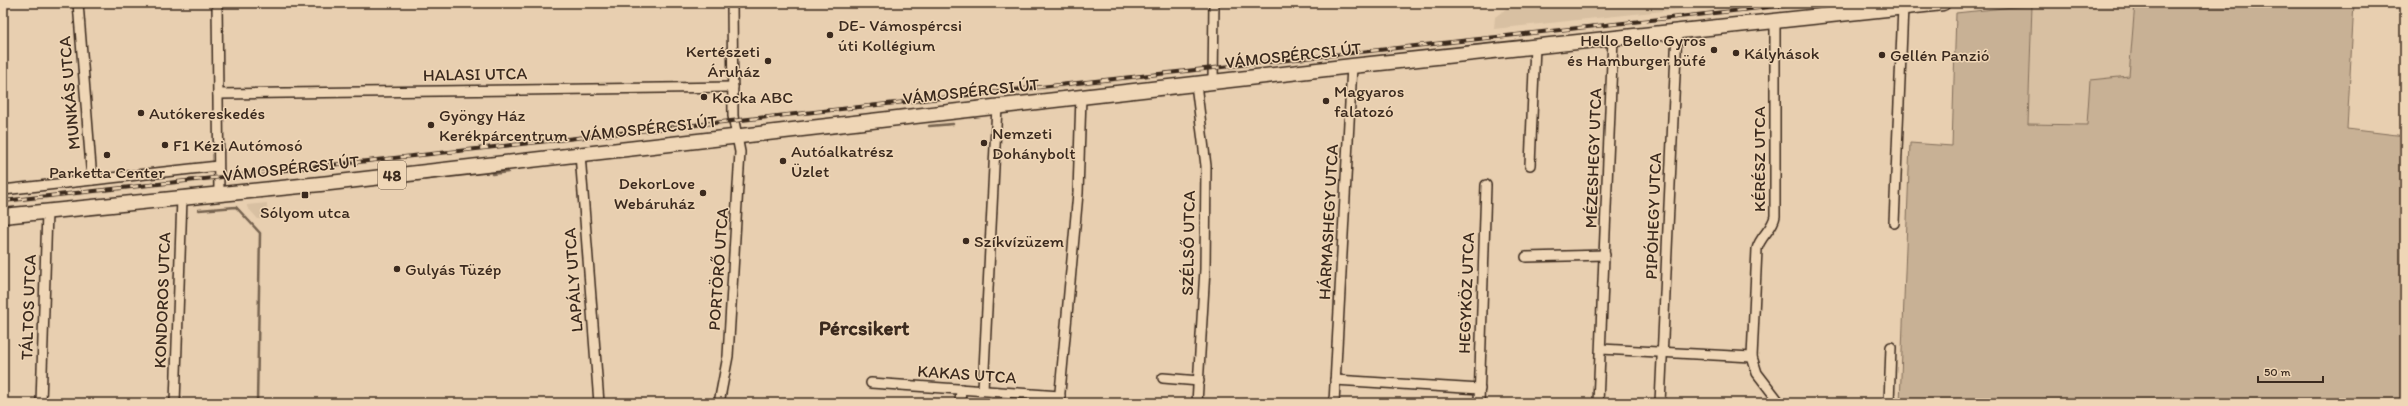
<svg xmlns="http://www.w3.org/2000/svg" width="2408" height="406" font-family="Itim,sans-serif">
  <style>
    .built { fill: #d8c0a2 }
    .green { fill: #c8b195; stroke: #826e5a }
    .lines { fill: none; stroke-linecap: round; stroke-linejoin: round }
    .stream { stroke: #766350; stroke-width: 2.5 }
    .minor-casing { stroke: #3b2a1e; stroke-width: 12 }
    .primary-casing { stroke: #3b2a1e; stroke-width: 17 }
    .minor { stroke: #efd6b6; stroke-width: 9 }
    .primary { stroke: #efd6b6; stroke-width: 14 }
    .rail-casing { stroke: #3b2a1e; stroke-width: 4 }
    .rail { stroke: #efd6b6; stroke-width: 2.5; stroke-dasharray: 8; stroke-linecap: butt }
    .poi-dot { fill: #3b2a1e; stroke: #efd6b6; stroke-width: 1.5 }
    .labels { text-anchor: middle; dominant-baseline: central; stroke-width: 3; stroke-linejoin: round; paint-order: stroke }
    .shield { fill: #efd6b6; stroke: #715e4c; stroke-width: 1 }
    .shield-label { font-size: 16px; font-weight: bold; fill: #3b2a1e }
    .poi-label { font-size: 17px; fill: #3b2a1e; stroke: #efd6b6; text-anchor: start }
    .street-label { font-size: 17px; fill: #3b2a1e; stroke: #efd6b6 }
    .district-label { font-size: 21px; font-weight: bold; fill: #3b2a1e; stroke: #efd6b6 }
  </style>
  <rect width="100%" height="100%" fill="#e8cfb0"/>
  <filter id="ink" filterUnits="userSpaceOnUse"><feTurbulence type="fractalNoise" baseFrequency=".025" numOctaves="2"/><feDisplacementMap in="SourceGraphic" scale="8" xChannelSelector="R" yChannelSelector="G"/><feConvolveMatrix kernelMatrix="1 2 1 2 8 2 1 2 1" color-interpolation-filters="sRGB"/></filter>
  <g filter="url(#ink)">
    <g class="built">
      <polygon points="1514,3 1738,3 1494,29 1495,17"/>
      <polygon points="2055,3 2135,3 2129,77 2088,125 2028,124 2032,5"/>
      <polygon points="1206,67 1206,71 1059,89 856,108 3,204 3,199"/>
      <polygon points="267,203 267,219 258,219 247,207 247,205"/>
    </g>
    <polygon class="green" points="2135,3 2354,3 2347,129 2405,136 2405,403 1900,403 1910,143 1952,146 1956,13 2032,5 2028,124 2087,125 2090,80 2129,76"/>
    <g class="lines">
      <g class="stream">
        <polyline points="929,126 953,124"/>
        <polyline points="492,174 508,172"/>
        <polyline points="199,210 236,207 260,233 257,403"/>
      </g>
      <g class="minor-casing">
        <g id="minor">
          <polyline points="78,3 92,180"/>
          <polyline points="217,3 219,194"/>
          <path d="M 1775,21 L 1775,216 C 1773,229 1760,236 1757,249 L 1752,357 L 1757,373 L 1780,403"/>
          <polyline points="1213,82 1214,3"/>
          <polyline points="1196,84 1206,166 1205,269 1197,403"/>
          <polyline points="218,94 733,87"/>
          <polyline points="580,154 599,403"/>
          <polyline points="1530,165 1535,46"/>
          <polyline points="3,190 218,166"/>
          <polyline points="1894,223 1903,7"/>
          <polyline points="1526,257 1605,255"/>
          <polyline points="1601,349 1752,357"/>
          <polyline points="1163,378 1199,381"/>
          <polyline points="1335,380 1480,389"/>
          <polyline points="871,383 1060,396"/>
          <polyline points="983,390 997,106"/>
          <polyline points="41,403 47,212"/>
          <polyline points="175,403 182,198"/>
          <polyline points="719,403 728,356 740,152 733,116 732,3"/>
          <polyline points="960,403 961,389"/>
          <polyline points="1059,403 1078,193 1081,96"/>
          <polyline points="1334,403 1352,66"/>
          <polyline points="1479,403 1486,185"/>
          <polyline points="1598,403 1613,38"/>
          <polyline points="1660,403 1677,31"/>
          <polyline points="1889,403 1891,347"/>
        </g>
      </g>
      <g class="primary-casing">
        <polyline id="primary" points="3,216 330,183 1352,66 1943,3"/>
      </g>
      <use href="#minor" class="minor"/>
      <use href="#primary" class="primary"/>
      <g class="rail-casing">
        <polyline id="rail" points="3,201 1806,3"/>
      </g>
      <use href="#rail" class="rail"/>
    </g>
  </g>
  <g class="poi-dot">
    <circle cx="830" cy="35" r="4"/>
    <circle cx="1714" cy="50" r="4"/>
    <circle cx="1736" cy="53" r="4"/>
    <circle cx="1882" cy="55" r="4"/>
    <circle cx="768" cy="61" r="4"/>
    <circle cx="704" cy="97" r="4"/>
    <circle cx="1326" cy="101" r="4"/>
    <circle cx="141" cy="113" r="4"/>
    <circle cx="431" cy="125" r="4"/>
    <circle cx="984" cy="143" r="4"/>
    <circle cx="165" cy="145" r="4"/>
    <circle cx="107" cy="155" r="4"/>
    <circle cx="783" cy="161" r="4"/>
    <circle cx="703" cy="193" r="4"/>
    <rect x="301" y="191" width="8" height="8" rx="2"/>
    <circle cx="966" cy="241" r="4"/>
    <circle cx="397" cy="269" r="4"/>
  </g>
  <g class="labels">
    <rect class="shield" x="378" y="161" width="28" height="28" rx="3"/>
    <g class="shield-label">
      <text x="392" y="175">48</text>
    </g>
    <g class="poi-label">
      <text x="838" y="25">DE- Vámospércsi<tspan x="838" dy="20">úti Kollégium</tspan></text>
      <text x="1706" y="40" text-anchor="end">Hello Bello Gyros<tspan x="1706" dy="20">és Hamburger büfé</tspan></text>
      <text x="760" y="51" text-anchor="end">Kertészeti<tspan x="760" dy="20">Áruház</tspan></text>
      <text x="1744" y="53">Kályhások</text>
      <text x="1890" y="55">Gellén Panzió</text>
      <text x="1334" y="91">Magyaros<tspan x="1334" dy="20">falatozó</tspan></text>
      <text x="712" y="97">Kocka ABC</text>
      <text x="149" y="113">Autókereskedés</text>
      <text x="439" y="115">Gyöngy Ház<tspan x="439" dy="20">Kerékpárcentrum</tspan></text>
      <text x="992" y="133">Nemzeti<tspan x="992" dy="20">Dohánybolt</tspan></text>
      <text x="173" y="145">F1 Kézi Autómosó</text>
      <text x="791" y="151">Autóalkatrész<tspan x="791" dy="20">Üzlet</tspan></text>
      <text x="107" y="172" text-anchor="middle">Parketta Center</text>
      <text x="695" y="183" text-anchor="end">DekorLove<tspan x="695" dy="20">Webáruház</tspan></text>
      <text x="305" y="212" text-anchor="middle">Sólyom utca</text>
      <text x="974" y="241">Szíkvízüzem</text>
      <text x="405" y="269">Gulyás Tüzép</text>
    </g>
    <g class="street-label">
      <text transform="translate(1293 55) rotate(-6)">VÁMOSPÉRCSI ÚT</text>
      <text transform="translate(475 74) rotate(-1)">HALASI UTCA</text>
      <text transform="translate(971 91) rotate(-6)">VÁMOSPÉRCSI ÚT</text>
      <text transform="translate(69 93) rotate(-95)">MUNKÁS UTCA</text>
      <text transform="translate(649 128) rotate(-6)">VÁMOSPÉRCSI ÚT</text>
      <text transform="translate(1593 158) rotate(-88)">MÉZESHEGY UTCA</text>
      <text transform="translate(1759 159) rotate(-90)">KÉRÉSZ UTCA</text>
      <text transform="translate(291 168) rotate(-6)">VÁMOSPÉRCSI ÚT</text>
      <text transform="translate(1653 216) rotate(-88)">PIPÓHEGY UTCA</text>
      <text transform="translate(1328 222) rotate(-87)">HÁRMASHEGY UTCA</text>
      <text transform="translate(1188 243) rotate(-89)">SZÉLSŐ UTCA</text>
      <text transform="translate(718 269) rotate(-86)">PORTÖRŐ UTCA</text>
      <text transform="translate(573 280) rotate(-94)">LAPÁLY UTCA</text>
      <text transform="translate(1466 293) rotate(-88)">HEGYKÖZ UTCA</text>
      <text transform="translate(162 300) rotate(-88)">KONDOROS UTCA</text>
      <text transform="translate(28 307) rotate(-88)">TÁLTOS UTCA</text>
      <text transform="translate(967 374) rotate(4)">KAKAS UTCA</text>
    </g>
    <g class="district-label">
      <text x="864" y="327">Pércsikert</text>
    </g>
  </g>
  <rect width="2408" height="406" fill="none" stroke="#efd6b6" stroke-width="16"/>
  <rect x="8" y="8" width="2392" height="390" fill="none" stroke="#3b2a1e" stroke-width="1.5" filter="url(#ink)"/>
  <path d="M2258 376v6h65v-6" fill="none" stroke="#3b2a1e" stroke-width="2"/>
  <text x="2264" y="376" font-size="12" fill="#3b2a1e" stroke="#efd6b6" stroke-width="3" paint-order="stroke">50 m</text>
</svg>
